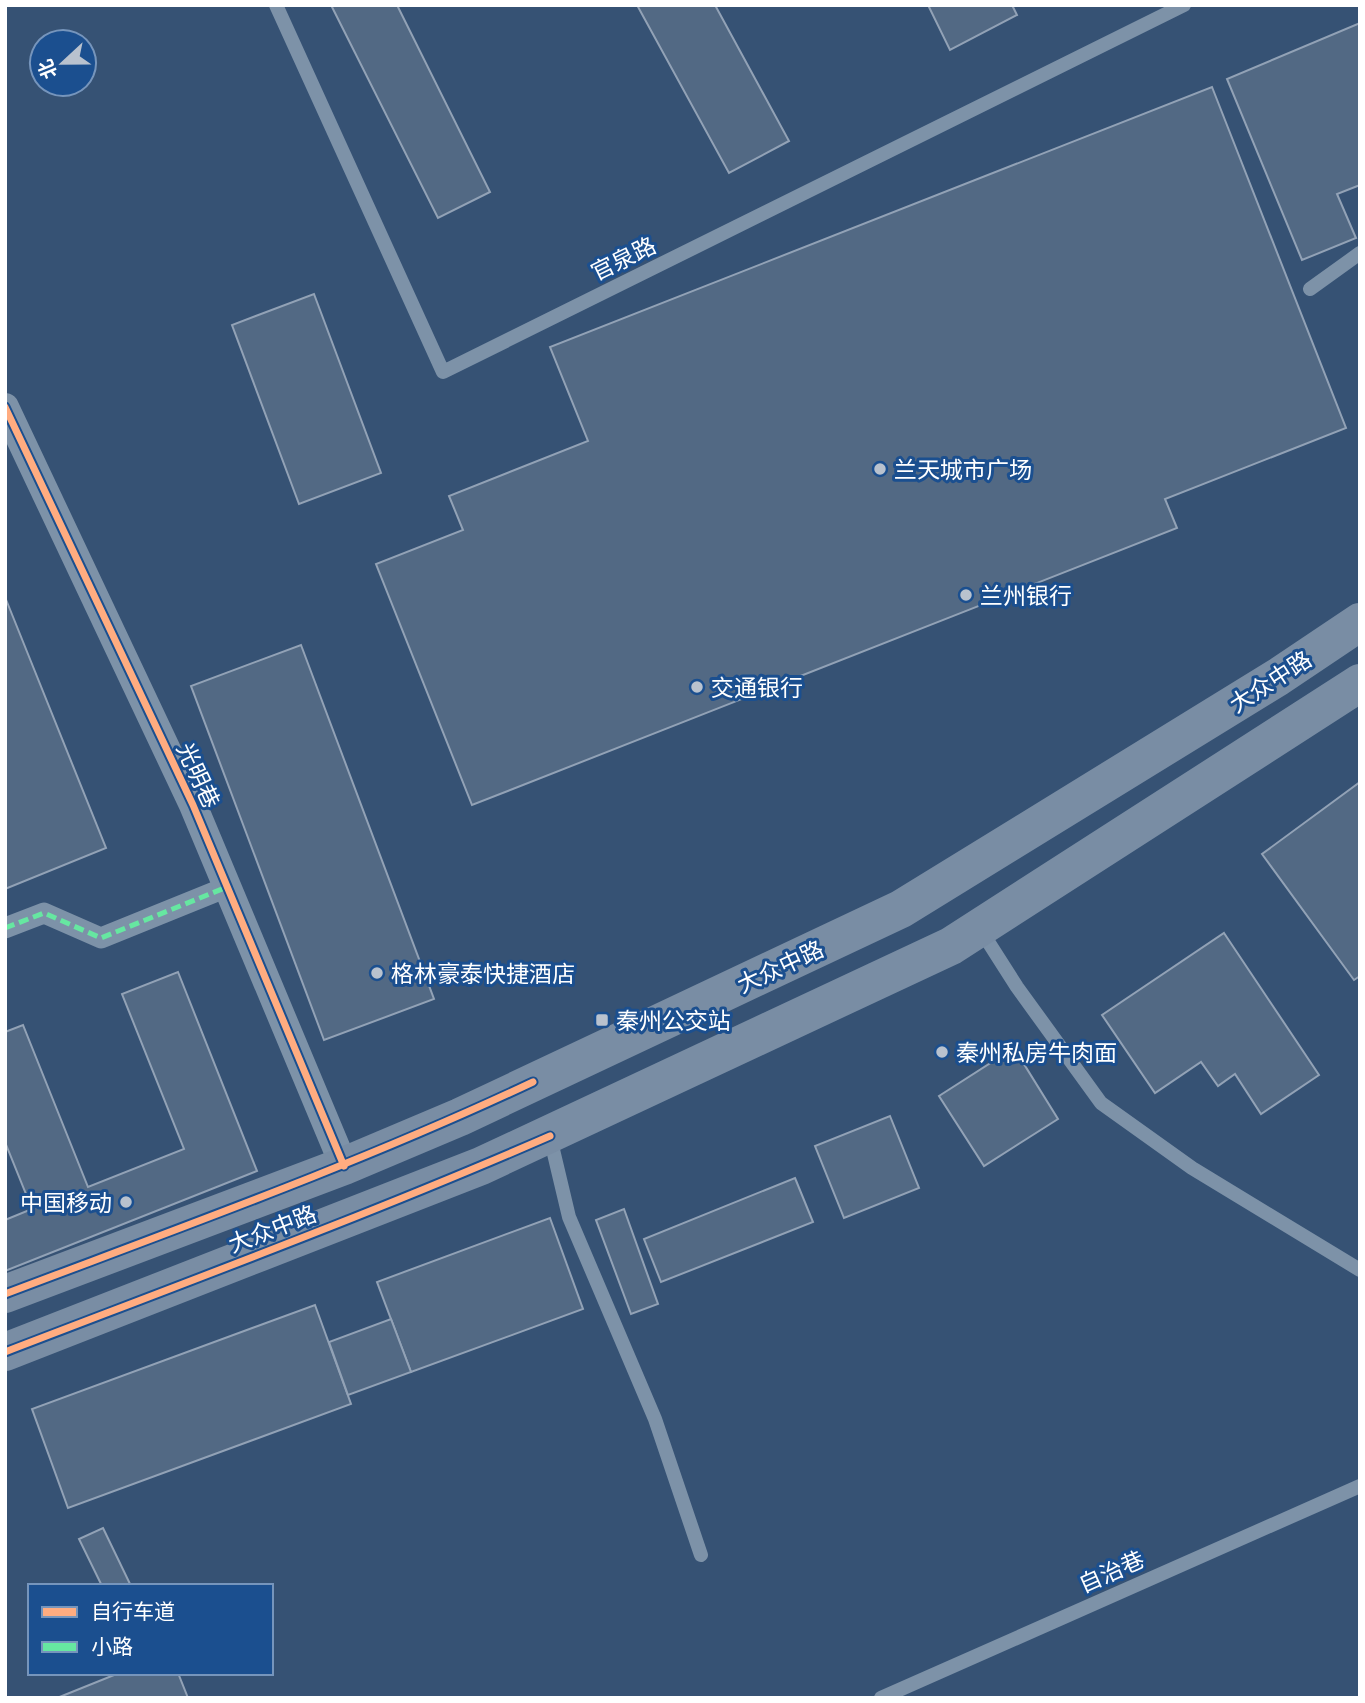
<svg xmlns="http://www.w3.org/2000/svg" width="1365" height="1703" font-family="'Golos Text','Noto Sans SC',sans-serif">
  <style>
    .building { fill: #526984; stroke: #92a2b6; stroke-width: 2 }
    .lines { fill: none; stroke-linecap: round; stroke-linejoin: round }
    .service { stroke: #7d92a8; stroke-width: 14 }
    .pedestrian { stroke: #7d92a8; stroke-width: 21 }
    .minor { stroke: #7d92a8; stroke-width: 28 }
    .secondary { stroke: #798da4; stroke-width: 38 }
    .quiet { stroke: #66e7a1; stroke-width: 5; stroke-dasharray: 10 5; stroke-linecap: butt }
    .cycleway-casing { stroke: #1b4f8f; stroke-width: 11 }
    .cycleway { stroke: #ffac80; stroke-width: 7 }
    .poi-dot { fill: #b9c2ce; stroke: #1b4f8f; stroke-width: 2.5 }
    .labels { text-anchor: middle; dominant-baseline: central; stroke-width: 6; stroke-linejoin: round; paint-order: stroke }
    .street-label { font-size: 23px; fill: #fff; stroke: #1b4f8f }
    .poi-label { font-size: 23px; fill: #fff; stroke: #1b4f8f; text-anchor: start }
  </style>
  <rect width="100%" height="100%" fill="#365274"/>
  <g class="building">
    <polygon points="331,5 397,5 490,192 438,218"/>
    <polygon points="637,5 715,5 789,141 729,173"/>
    <polygon points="928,5 1012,5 1017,15 950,50"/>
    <polygon points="1360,23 1360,185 1337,194 1356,238 1302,260 1227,79"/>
    <polygon points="1212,87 1346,428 1165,499 1177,528 472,805 376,564 463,530 449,496 588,441 550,347"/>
    <polygon points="314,294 381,473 299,504 232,325"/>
    <polygon points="5,597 106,848 5,889"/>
    <polygon points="301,645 434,999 324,1040 191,686"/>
    <polygon points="1360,782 1360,976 1354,980 1262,854"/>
    <polygon points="1224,933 1319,1075 1261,1114 1235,1074 1218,1086 1201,1062 1155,1093 1102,1015"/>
    <polygon points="178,972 257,1171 5,1271 5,1220 32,1209 5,1142 5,1032 23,1025 88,1187 184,1149 122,994"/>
    <polygon points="1014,1048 1058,1119 984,1166 939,1096"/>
    <polygon points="890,1116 919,1188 844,1218 815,1146"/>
    <polygon points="795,1178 813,1222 661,1282 644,1239"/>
    <polygon points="624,1209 658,1304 631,1314 596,1220"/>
    <polygon points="550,1218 583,1309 411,1372 377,1282"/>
    <polygon points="315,1305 351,1404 68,1508 32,1409"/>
    <polygon points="391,1319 411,1372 348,1395 329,1342"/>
    <polygon points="103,1528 131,1586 102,1586 79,1539"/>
    <polygon points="119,1673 178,1673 188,1698 57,1698"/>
  </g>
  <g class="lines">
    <g class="service">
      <polyline points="276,5 443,372 1184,5"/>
      <polyline points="1310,289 1360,253"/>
      <polyline points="980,929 1017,987 1101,1103 1192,1168 1360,1270"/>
      <polyline points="550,1137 569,1217 655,1419 701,1555"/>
      <polyline points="881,1698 1360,1486"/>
    </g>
    <polyline class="pedestrian" points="5,928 44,913 101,938 227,887"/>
    <polyline class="minor" points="5,407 193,805 344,1166"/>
    <g class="secondary">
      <polyline points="5,1294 344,1166 460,1117 901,909 1278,677 1360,622"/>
      <polyline points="5,1352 481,1166 951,946 1360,683"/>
    </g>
    <polyline class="quiet" points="5,928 44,913 101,938 227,887"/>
    <g class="cycleway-casing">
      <g id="cycleway">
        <polyline points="5,407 193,805 344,1166"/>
        <path d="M 5,1294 C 182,1227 361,1163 533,1082"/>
        <path d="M 5,1352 C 187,1282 371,1214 550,1136"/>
      </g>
    </g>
    <use href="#cycleway" class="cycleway"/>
  </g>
  <g class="poi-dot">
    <circle cx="880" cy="469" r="7"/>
    <circle cx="966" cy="595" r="7"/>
    <circle cx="697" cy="687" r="7"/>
    <circle cx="377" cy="973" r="7"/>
    <rect x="595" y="1013" width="14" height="14" rx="3.5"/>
    <circle cx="942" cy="1052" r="7"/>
    <circle cx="126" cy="1202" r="7"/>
  </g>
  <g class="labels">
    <g class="street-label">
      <text transform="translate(623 258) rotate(-26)">官泉路</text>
      <text transform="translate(1270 681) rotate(-33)">大众中路</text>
      <text transform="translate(199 775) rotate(65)">光明巷</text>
      <text transform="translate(780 966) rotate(-25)">大众中路</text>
      <text transform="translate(272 1228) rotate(-21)">大众中路</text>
      <text transform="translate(1111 1571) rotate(-24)">自治巷</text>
    </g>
    <g class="poi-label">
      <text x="894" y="469">兰天城市广场</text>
      <text x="980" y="595">兰州银行</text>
      <text x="711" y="687">交通银行</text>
      <text x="391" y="973">格林豪泰快捷酒店</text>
      <text x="616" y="1020">秦州公交站</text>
      <text x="956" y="1052">秦州私房牛肉面</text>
      <text x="112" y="1202" text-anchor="end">中国移动</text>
    </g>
  </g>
  <rect width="1365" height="1703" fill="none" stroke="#ffffff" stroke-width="14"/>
  <rect x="28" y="1584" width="245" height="91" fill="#1b4f8f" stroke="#7695bc" stroke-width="2"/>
  <rect x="42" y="1607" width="35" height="10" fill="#ffac80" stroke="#7695bc" stroke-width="2"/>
  <text x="91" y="1619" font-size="21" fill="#ffffff">自行车道</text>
  <rect x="42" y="1642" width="35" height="10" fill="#66e7a1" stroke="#7695bc" stroke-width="2"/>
  <text x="91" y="1654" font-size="21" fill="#ffffff">小路</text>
  <g transform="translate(63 63) rotate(248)"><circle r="33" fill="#1b4f8f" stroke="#7695bc" stroke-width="2"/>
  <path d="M0-5L12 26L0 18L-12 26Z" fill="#b9c2ce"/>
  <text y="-10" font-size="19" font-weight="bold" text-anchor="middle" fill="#ffffff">北</text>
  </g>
</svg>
